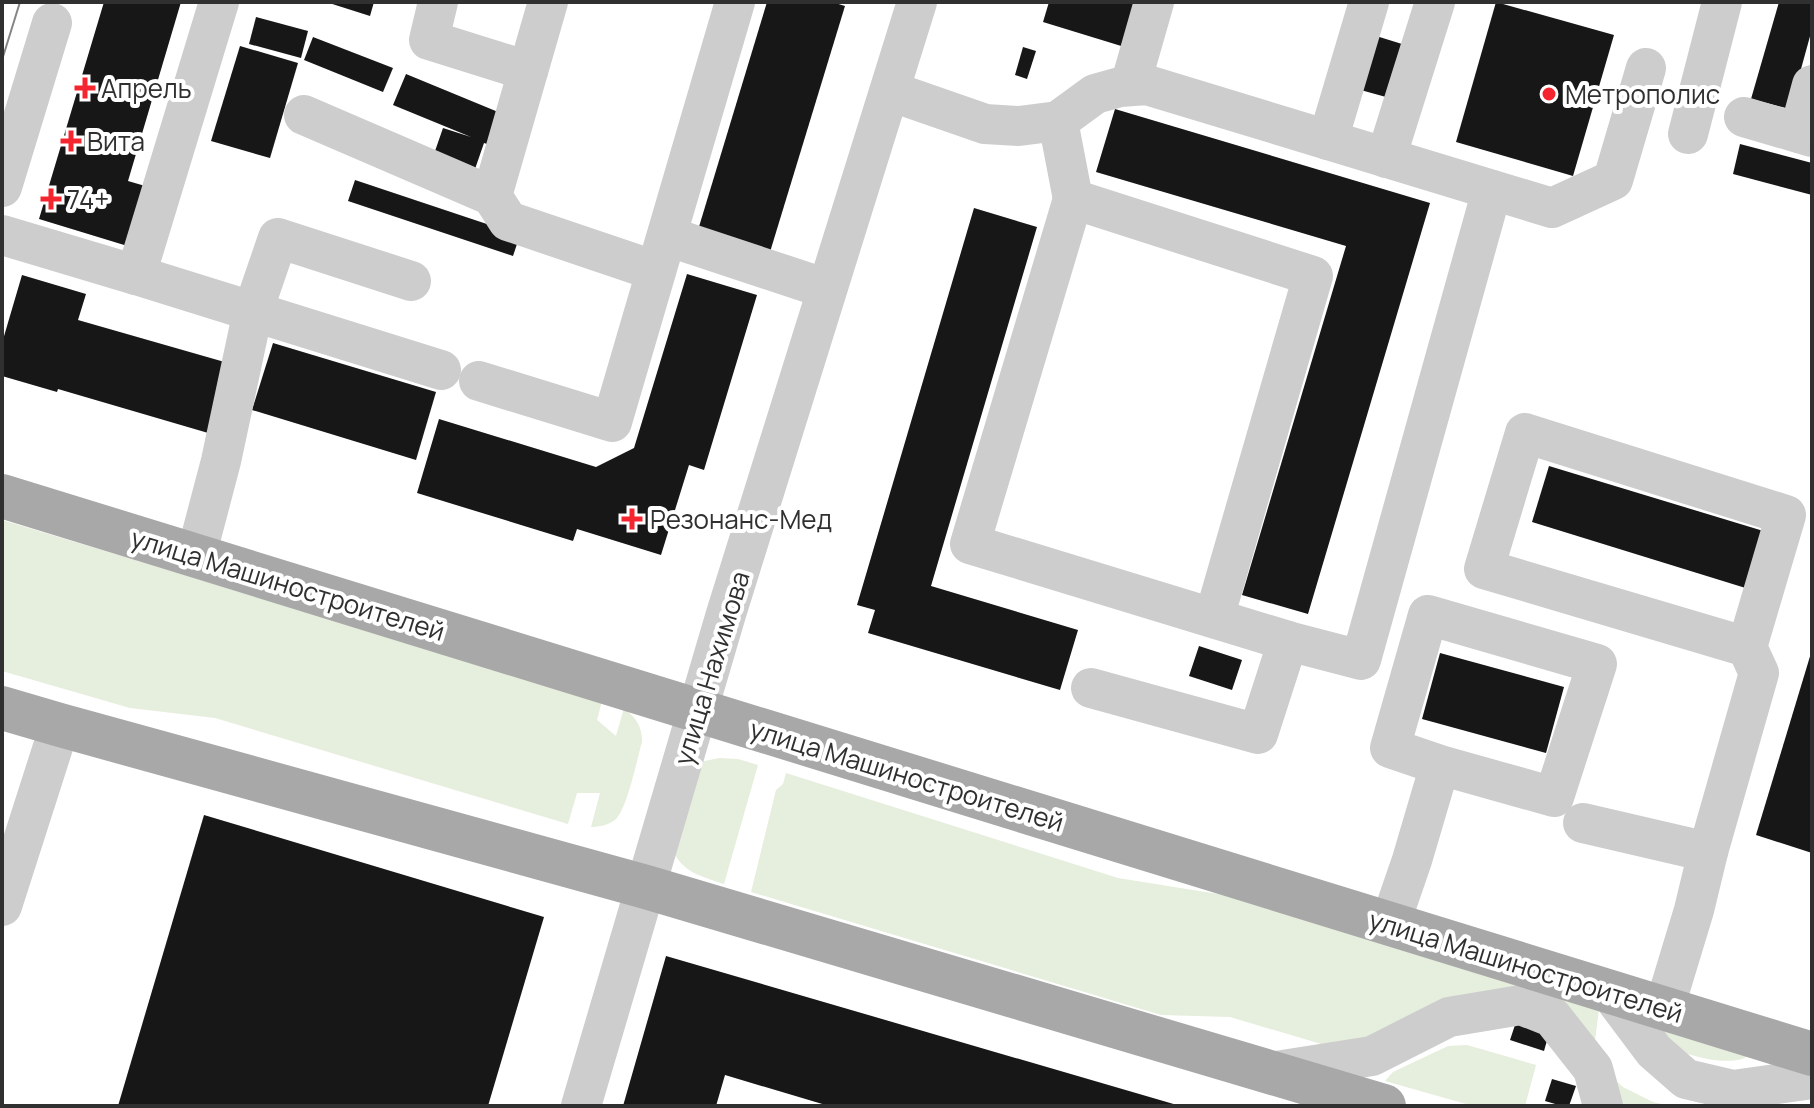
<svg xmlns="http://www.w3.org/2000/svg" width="1814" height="1108" font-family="Manrope,sans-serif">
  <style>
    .green { fill: #e6eedd }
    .building { fill: #171717 }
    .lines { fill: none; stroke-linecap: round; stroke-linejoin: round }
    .minor { stroke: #cdcdcd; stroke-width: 40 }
    .major { stroke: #a8a8a8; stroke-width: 44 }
    .tram { stroke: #858585; stroke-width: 2 }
    .poi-dot { fill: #f4252f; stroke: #fff; stroke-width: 3 }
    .labels { text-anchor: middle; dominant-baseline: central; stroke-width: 8; stroke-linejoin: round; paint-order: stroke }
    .poi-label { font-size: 26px; fill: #303030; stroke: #fff; text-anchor: start }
    .street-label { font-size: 26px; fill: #303030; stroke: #fff }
  </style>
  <rect width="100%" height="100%" fill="#fff"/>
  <g class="green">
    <path d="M 2,520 L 602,701 L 597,720 L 616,736 L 624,708 C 636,718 642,726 642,742 C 637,759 627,810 615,820 C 608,825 599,827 591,827 L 600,793 L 577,793 L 568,824 L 215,718 L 130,708 L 2,671 Z"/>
    <path d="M 719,758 L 738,759 L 758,765 L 724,884 C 698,875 682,873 670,845 L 700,762 Z"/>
    <polygon points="786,773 1118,878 1268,902 1600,1001 1595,1041 1607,1073 1623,1087 1653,1102 1671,1106 1611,1106 1547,1007 1338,1049 1230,1017 1161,1015 751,892 776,790 783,784"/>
    <path d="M 1631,1014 L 1760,1049 C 1754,1052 1748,1057 1742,1059 C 1712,1067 1669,1047 1640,1038 Z"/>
    <polygon points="1467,1045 1536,1065 1525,1106 1473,1106 1385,1081 1393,1072 1448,1046"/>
  </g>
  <g class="building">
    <polygon points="104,2 181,2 128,181 152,188 134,248 39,219"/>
    <polygon points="326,2 374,2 370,16"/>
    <polygon points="767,2 832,2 845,6 770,252 698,230"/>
    <polygon points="1049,2 1145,2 1131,49 1043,22"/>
    <polygon points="1496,2 1614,35 1573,176 1456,142"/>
    <polygon points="1779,2 1812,2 1812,29 1790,109 1751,99"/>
    <polygon points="256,17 308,31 301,58 249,44"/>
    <polygon points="1373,35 1402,44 1386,97 1357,89"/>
    <polygon points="313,37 393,68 383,92 304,60"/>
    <polygon points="240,46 298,63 270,158 211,141"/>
    <polygon points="1023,47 1036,51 1027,79 1015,75"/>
    <polygon points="406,74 503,114 490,145 484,143 475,169 434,154 443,128 471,137 393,105"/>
    <polygon points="1115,109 1430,203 1308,614 1242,595 1346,246 1096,172"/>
    <polygon points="1740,144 1812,163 1812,195 1733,174"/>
    <polygon points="355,180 520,235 513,256 348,201"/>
    <polygon points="974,208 1037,227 931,586 1078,630 1060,690 868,633 875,610 857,605"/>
    <polygon points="687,274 757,295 704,470 689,465 661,555 577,529 573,541 417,493 439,419 596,467 634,448"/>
    <polygon points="22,275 86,294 78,320 235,365 215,435 58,389 57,392 2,376 2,343"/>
    <polygon points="273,343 436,392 416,460 252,410"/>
    <polygon points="1549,466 1770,533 1752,590 1532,522"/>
    <polygon points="1199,646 1242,660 1232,690 1189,676"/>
    <polygon points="1440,653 1564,687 1546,753 1422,719"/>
    <polygon points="1811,653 1812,653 1812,853 1756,835"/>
    <polygon points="204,815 544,917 488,1106 118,1106"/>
    <polygon points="666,956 1177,1105 1177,1106 829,1106 725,1075 716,1106 623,1106"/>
    <polygon points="1519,1013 1552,1023 1544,1051 1510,1040"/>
    <polygon points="1552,1079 1576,1086 1569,1106 1562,1106 1545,1101"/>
  </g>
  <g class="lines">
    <g class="minor">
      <polyline points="219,2 136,275 441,370"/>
      <polyline points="438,2 429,40 528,71"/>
      <polyline points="1130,86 1154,2"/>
      <polyline points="890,91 985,124 1019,126 1058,121 1095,94 1120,87 1147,85 1552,208 1613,180 1646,68"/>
      <polyline points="304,115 492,196 508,221 656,271"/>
      <polyline points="1744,117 1812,137"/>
      <polyline points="1058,121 1073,199 1313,276 1214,618"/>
      <polyline points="1799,133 1812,85"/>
      <polyline points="1688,134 1722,2"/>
      <polyline points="1328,140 1369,2"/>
      <polyline points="1386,158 1435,2"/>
      <polyline points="2,187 52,23"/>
      <polyline points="492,196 548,2"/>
      <polyline points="1073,199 970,544 1288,641 1361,660 1492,190"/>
      <polyline points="2,235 136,275"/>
      <polyline points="667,236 827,289"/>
      <polyline points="479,381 612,422 735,2"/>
      <polyline points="196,556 221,461 253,311 278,238 411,281"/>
      <polyline points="1091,688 1258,734 1288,641"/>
      <polyline points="1583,823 1708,852"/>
      <polyline points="2,906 60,725"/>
      <polyline points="1390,924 1412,860 1440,765 1554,797 1597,664 1428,615 1390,748 1440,765"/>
      <polyline points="1609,991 1654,1051 1686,1079 1733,1090 1812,1079"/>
      <polyline points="1664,1009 1694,910 1708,852 1759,673 1747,647 1484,569 1525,433 1786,515 1747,647"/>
      <polyline points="1270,1072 1372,1056 1449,1017 1521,1005 1552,1017 1593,1069 1603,1106"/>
      <polyline points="581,1106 726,614 917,2"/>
    </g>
    <g class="major">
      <polyline points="2,496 1812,1054"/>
      <polyline points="2,708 60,725 646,887 1384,1106"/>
    </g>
    <g class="tram">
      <polyline points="2,3 2,2"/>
      <polyline points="2,60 20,2"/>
    </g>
  </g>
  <g class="poi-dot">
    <path d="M81 76h8v8h8v8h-8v8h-8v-8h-8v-8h8z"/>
    <circle cx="1549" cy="94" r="8"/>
    <path d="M67 129h8v8h8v8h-8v8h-8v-8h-8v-8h8z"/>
    <path d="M47 187h8v8h8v8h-8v8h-8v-8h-8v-8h8z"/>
    <path d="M628 507h8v8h8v8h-8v8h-8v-8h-8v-8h8z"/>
  </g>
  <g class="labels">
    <g class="poi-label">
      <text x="101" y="88">Апрель</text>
      <text x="1565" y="94">Метрополис</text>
      <text x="87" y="141">Вита</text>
      <text x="67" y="199">74+</text>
      <text x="650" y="519">Резонанс-Мед</text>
    </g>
    <g class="street-label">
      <text transform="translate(288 584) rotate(17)">улица Машиностроителей</text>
      <text transform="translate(711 668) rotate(-73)">улица Нахимова</text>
      <text transform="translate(907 775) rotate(17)">улица Машиностроителей</text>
      <text transform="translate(1526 966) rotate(17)">улица Машиностроителей</text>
    </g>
  </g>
  <rect width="1814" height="1108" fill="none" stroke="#303030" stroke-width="8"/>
</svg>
